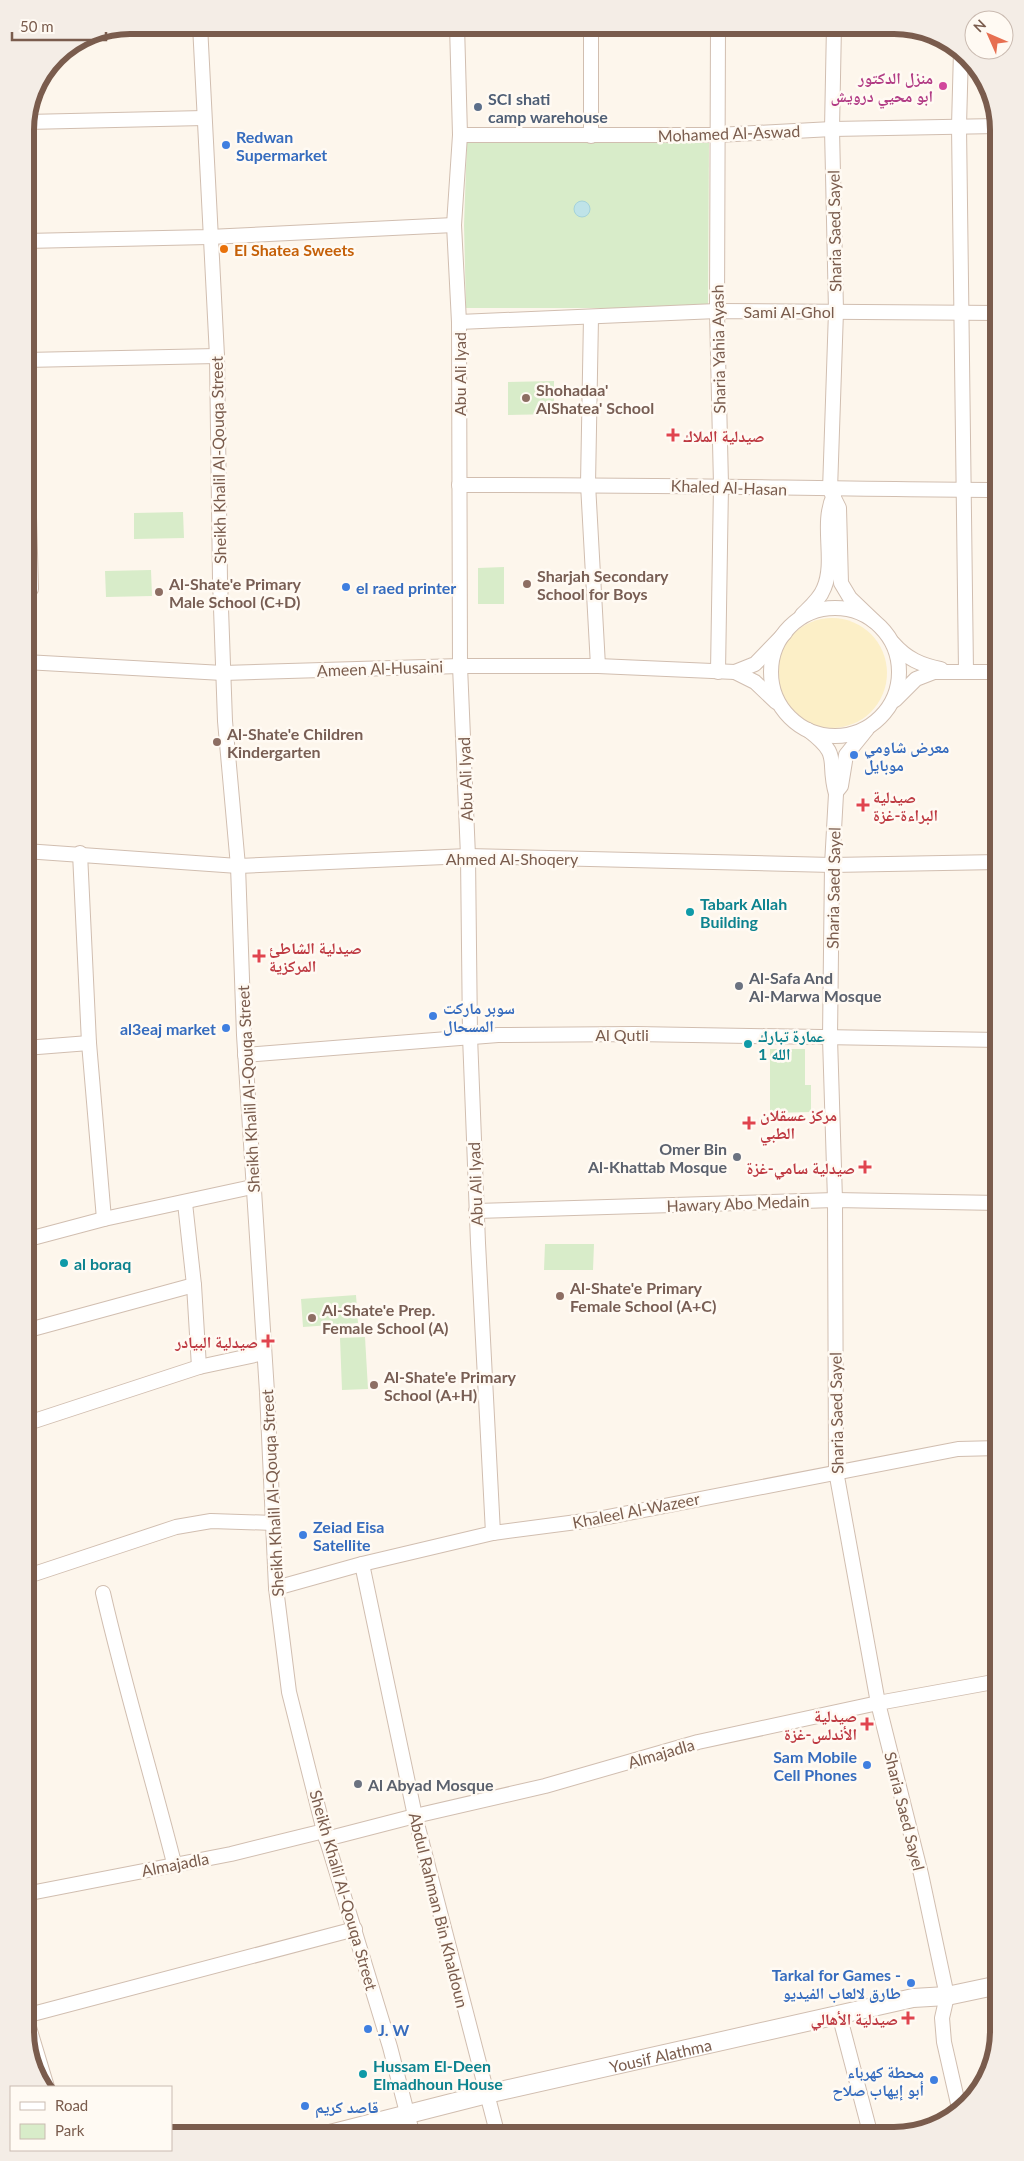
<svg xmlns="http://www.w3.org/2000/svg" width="1024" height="2161" font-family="Lato,'Noto Naskh Arabic',sans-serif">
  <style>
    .green { fill: #d8ecc9 }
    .sand { fill: #fcefc7 }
    .water { fill: #bfe3e8; stroke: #a5d3da }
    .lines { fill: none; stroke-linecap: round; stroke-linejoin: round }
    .minor-casing { stroke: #d1beb0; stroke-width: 16 }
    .tertiary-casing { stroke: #d1beb0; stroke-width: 20 }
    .minor { stroke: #fff; stroke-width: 14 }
    .tertiary { stroke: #fff; stroke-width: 18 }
    .hotel-dot { fill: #d1479c; stroke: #fffaf3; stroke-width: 2 }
    .service-dot { fill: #5c6f8a; stroke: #fffaf3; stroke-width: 2 }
    .shop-dot { fill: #3f7fe0; stroke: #fffaf3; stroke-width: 2 }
    .food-dot { fill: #e8710a; stroke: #fffaf3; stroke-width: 2 }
    .education-dot { fill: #8d6e63; stroke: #fffaf3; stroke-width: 2 }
    .health-dot { fill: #e0444e; stroke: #fffaf3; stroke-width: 2 }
    .culture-dot { fill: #0f9aa8; stroke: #fffaf3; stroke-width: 2 }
    .worship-dot { fill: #6b7280; stroke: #fffaf3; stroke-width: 2 }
    .labels { text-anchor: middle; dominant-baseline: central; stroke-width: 5; stroke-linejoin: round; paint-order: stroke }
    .hotel-label { font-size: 16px; font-weight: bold; fill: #b23c85; stroke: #fffaf3; text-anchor: end }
    .service-label { font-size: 16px; font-weight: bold; fill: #4e5e75; stroke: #fffaf3; text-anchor: start }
    .street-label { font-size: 16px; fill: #7a5c4d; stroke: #fffaf3 }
    .shop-label { font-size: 16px; font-weight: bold; fill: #366cbe; stroke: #fffaf3; text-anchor: start }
    .food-label { font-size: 16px; font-weight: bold; fill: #c56008; stroke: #fffaf3; text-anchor: start }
    .education-label { font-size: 16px; font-weight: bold; fill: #785e54; stroke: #fffaf3; text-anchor: start }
    .health-label { font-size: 16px; font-weight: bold; fill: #be3a42; stroke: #fffaf3; text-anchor: start }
    .culture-label { font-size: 16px; font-weight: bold; fill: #0d838f; stroke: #fffaf3; text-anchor: start }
    .worship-label { font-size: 16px; font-weight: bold; fill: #5b616d; stroke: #fffaf3; text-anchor: start }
    .rim { fill: none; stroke: #7a5c4d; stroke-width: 6 }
  </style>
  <rect width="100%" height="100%" fill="#fdf6ec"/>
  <g class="green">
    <polygon points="467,141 709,142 708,308 466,308 464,225"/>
    <polygon points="554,381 554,414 508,415 508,382"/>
    <polygon points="183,512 184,538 134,539 134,513"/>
    <polygon points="504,567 504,604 478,604 478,568"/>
    <polygon points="151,570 152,596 106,597 105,571"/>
    <polygon points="770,1049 805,1049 805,1085 811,1085 811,1112 770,1113"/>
    <polygon points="545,1244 594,1244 593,1270 544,1270"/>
    <polygon points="356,1295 358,1323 303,1327 301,1299"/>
    <polygon points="365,1337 368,1389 342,1390 340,1338"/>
  </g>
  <circle class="sand" cx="832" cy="673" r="55"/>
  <circle class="water" cx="582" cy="209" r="8"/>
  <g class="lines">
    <g class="minor-casing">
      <g id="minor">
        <polyline points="200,25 217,356 220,580 225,721 238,866 244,1035 267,1392 276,1588 289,1692 324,1831 390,2047 413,2136"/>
        <polyline points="457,25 460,135 454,225 459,322 460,666 468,856 470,1036 478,1243 493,1533"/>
        <polyline points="591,25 591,136"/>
        <polyline points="834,25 832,129 836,311 830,490 839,508 841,583 850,598 874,621"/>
        <polyline points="961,51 959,126 966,671"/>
        <polyline points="26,122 204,118"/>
        <polyline points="460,135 717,135 832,129 998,126"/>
        <polyline points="25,241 209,237 454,225"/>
        <polyline points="591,317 588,484 598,666"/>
        <polyline points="459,322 717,311 999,313"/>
        <polyline points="25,360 217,356"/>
        <path d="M 459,485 C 639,484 819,489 999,490"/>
        <polyline points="25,590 31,589 25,375"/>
        <circle cx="835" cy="672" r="64"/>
        <path d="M 802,615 C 810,607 820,599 824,588 C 836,560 820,524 834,495"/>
        <path d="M 893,643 C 907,659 921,665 941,669"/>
        <polyline points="25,662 223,673 460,666 598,666 735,672 755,664 785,633"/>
        <polyline points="718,672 721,485 717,311 718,25"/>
        <polyline points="735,672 755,682 776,702"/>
        <polyline points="895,700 916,679 934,672 999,672"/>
        <path d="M 808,730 C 843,757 826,758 836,794 L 832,865 L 830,1038 L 835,1200 L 836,1471 L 878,1703 L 921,1874 L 947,1996 L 942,2018 L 944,2042 L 959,2108"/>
        <polyline points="837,791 841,786 846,755 867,729"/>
        <polyline points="25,851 238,866 468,856 832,865 999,862"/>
        <polyline points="80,853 89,1043 104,1219"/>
        <polyline points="25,1048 89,1043"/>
        <polyline points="245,1055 498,1035 635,1034 999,1040"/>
        <polyline points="185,1203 194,1285 199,1367"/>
        <polyline points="476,1211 835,1200 999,1203"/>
        <polyline points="25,1240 104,1219 252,1187"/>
        <polyline points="25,1331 194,1285"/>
        <polyline points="25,1424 199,1367 264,1353"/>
        <polyline points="362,1564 415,1816 498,2136"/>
        <polyline points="25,1577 176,1527 211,1521 274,1523"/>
        <polyline points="276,1588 362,1564 493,1533 592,1520 958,1449 999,1448"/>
        <path d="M 103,1593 C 124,1684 151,1773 174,1863"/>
        <polyline points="326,1839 415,1816 545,1786 698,1742 878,1703 999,1681"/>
        <polyline points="25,1894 231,1854 324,1831"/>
        <polyline points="25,2014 47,2087"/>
        <polyline points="839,2014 871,2136"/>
        <polyline points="25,2016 355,1929"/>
      </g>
    </g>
    <g class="tertiary-casing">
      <g id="tertiary">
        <path id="s1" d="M 322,2136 L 487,2094 L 913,1998 L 947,1996 L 999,1985"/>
      </g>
    </g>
    <use href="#minor" class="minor"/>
    <use href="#tertiary" class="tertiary"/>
  </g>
  <circle class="hotel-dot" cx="943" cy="86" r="5"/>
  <circle class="service-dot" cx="478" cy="107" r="5"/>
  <g class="shop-dot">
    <circle cx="226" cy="145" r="5"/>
    <circle cx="346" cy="587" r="5"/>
    <circle cx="854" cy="755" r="5"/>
    <circle cx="433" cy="1016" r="5"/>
    <circle cx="226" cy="1028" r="5"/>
    <circle cx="303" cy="1535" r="5"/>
    <circle cx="867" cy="1765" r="5"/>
    <circle cx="911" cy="1983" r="5"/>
    <circle cx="368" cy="2029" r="5"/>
    <circle cx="934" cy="2080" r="5"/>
    <circle cx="305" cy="2106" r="5"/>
  </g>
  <circle class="food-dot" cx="224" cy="249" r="5"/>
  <g class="education-dot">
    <circle cx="526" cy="398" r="5"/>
    <circle cx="527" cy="584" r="5"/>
    <circle cx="159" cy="592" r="5"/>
    <circle cx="217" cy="742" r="5"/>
    <circle cx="560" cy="1296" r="5"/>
    <circle cx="312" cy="1318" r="5"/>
    <circle cx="374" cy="1385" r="5"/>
  </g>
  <g class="health-dot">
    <path d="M670.5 427.5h5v5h5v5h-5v5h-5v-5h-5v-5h5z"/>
    <path d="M860.5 797.5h5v5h5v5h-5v5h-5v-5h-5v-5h5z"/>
    <path d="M256.5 948.5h5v5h5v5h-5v5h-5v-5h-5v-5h5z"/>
    <path d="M746.5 1115.5h5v5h5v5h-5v5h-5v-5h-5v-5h5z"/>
    <path d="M862.5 1159.5h5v5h5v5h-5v5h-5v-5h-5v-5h5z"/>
    <path d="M265.5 1333.5h5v5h5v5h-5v5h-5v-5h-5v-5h5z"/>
    <path d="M864.5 1716.5h5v5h5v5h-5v5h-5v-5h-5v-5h5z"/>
    <path d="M905.5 2010.5h5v5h5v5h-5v5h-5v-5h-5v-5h5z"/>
  </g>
  <g class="culture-dot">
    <circle cx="690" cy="912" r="5"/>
    <circle cx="748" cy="1044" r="5"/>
    <circle cx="64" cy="1263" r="5"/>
    <circle cx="363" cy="2074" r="5"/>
  </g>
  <g class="worship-dot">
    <circle cx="739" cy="986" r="5"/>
    <circle cx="737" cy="1157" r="5"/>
    <circle cx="358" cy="1784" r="5"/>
  </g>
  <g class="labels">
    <g class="hotel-label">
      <text x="933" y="77">منزل الدكتور<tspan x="933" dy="18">ابو محيي درويش</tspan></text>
    </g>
    <g class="service-label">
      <text x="488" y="98">SCI shati<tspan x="488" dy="18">camp warehouse</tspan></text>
    </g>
    <g class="street-label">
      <text transform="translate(729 133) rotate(-2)">Mohamed Al-Aswad</text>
      <text transform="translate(834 231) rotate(-91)">Sharia Saed Sayel</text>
      <text x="789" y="311">Sami Al-Ghol</text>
      <text transform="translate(718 349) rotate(-91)">Sharia Yahia Ayash</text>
      <text transform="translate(459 374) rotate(-90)">Abu Ali Iyad</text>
      <text transform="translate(218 460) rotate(-91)">Sheikh Khalil Al-Qouqa Street</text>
      <text transform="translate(729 487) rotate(2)">Khaled Al-Hasan</text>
      <text transform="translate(380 668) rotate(-2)">Ameen Al-Husaini</text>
      <text transform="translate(465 779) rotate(-92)">Abu Ali Iyad</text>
      <text x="512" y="858">Ahmed Al-Shoqery</text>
      <text transform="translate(833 888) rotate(-89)">Sharia Saed Sayel</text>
      <text x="622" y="1034">Al Qutli</text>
      <text transform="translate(248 1089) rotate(-93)">Sheikh Khalil Al-Qouqa Street</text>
      <text transform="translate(475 1184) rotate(-92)">Abu Ali Iyad</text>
      <text transform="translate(738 1203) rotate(-2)">Hawary Abo Medain</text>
      <text transform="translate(836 1413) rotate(-91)">Sharia Saed Sayel</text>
      <text transform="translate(272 1493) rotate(-93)">Sheikh Khalil Al-Qouqa Street</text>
      <text transform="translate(636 1510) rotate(-11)">Khaleel Al-Wazeer</text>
      <text transform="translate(661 1753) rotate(-16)">Almajadla</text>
      <text transform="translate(905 1811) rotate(76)">Sharia Saed Sayel</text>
      <text transform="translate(175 1864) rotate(-11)">Almajadla</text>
      <text transform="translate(344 1890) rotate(74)">Sheikh Khalil Al-Qouqa Street</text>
      <text transform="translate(439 1910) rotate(76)">Abdul Rahman Bin Khaldoun</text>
      <text stroke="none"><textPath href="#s1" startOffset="348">Yousif Alathma</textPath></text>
    </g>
    <g class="shop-label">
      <text x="236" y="136">Redwan<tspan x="236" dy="18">Supermarket</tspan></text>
      <text x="356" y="587">el raed printer</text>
      <text x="864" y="746">معرض شاومي<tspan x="864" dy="18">موبايل</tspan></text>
      <text x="443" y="1007">سوبر ماركت<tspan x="443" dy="18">المسحال</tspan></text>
      <text x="216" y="1028" text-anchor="end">al3eaj market</text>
      <text x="313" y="1526">Zeiad Eisa<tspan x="313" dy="18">Satellite</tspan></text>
      <text x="857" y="1756" text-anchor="end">Sam Mobile<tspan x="857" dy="18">Cell Phones</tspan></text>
      <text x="901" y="1974" text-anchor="end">Tarkal for Games -<tspan x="901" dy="18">طارق لالعاب الفيديو</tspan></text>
      <text x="378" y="2029">J. W</text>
      <text x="924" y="2071" text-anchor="end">محطة كهرباء<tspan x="924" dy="18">أبو إيهاب صلاح</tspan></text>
      <text x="315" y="2106">قاصد كريم</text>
    </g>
    <g class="food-label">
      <text x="234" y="249">El Shatea Sweets</text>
    </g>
    <g class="education-label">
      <text x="536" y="389">Shohadaa'<tspan x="536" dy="18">AlShatea' School</tspan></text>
      <text x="537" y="575">Sharjah Secondary<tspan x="537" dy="18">School for Boys</tspan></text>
      <text x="169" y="583">Al-Shate'e Primary<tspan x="169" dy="18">Male School (C+D)</tspan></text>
      <text x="227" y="733">Al-Shate'e Children<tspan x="227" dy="18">Kindergarten</tspan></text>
      <text x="570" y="1287">Al-Shate'e Primary<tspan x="570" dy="18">Female School (A+C)</tspan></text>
      <text x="322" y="1309">Al-Shate'e Prep.<tspan x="322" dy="18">Female School (A)</tspan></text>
      <text x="384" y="1376">Al-Shate'e Primary<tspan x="384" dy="18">School (A+H)</tspan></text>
    </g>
    <g class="health-label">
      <text x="683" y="435">صيدلية الملاك</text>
      <text x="873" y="796">صيدلية<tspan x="873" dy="18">البراءة-غزة</tspan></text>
      <text x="269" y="947">صيدلية الشاطئ<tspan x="269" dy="18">المركزية</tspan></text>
      <text x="760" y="1114">مركز عسقلان<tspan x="760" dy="18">الطبي</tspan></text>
      <text x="855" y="1167" text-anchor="end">صيدلية سامي-غزة</text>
      <text x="258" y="1341" text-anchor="end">صيدلية البيادر</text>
      <text x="857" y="1715" text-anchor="end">صيدلية<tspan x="857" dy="18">الأندلس-غزة</tspan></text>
      <text x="898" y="2018" text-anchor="end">صيدلية الأهالي</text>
    </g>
    <g class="culture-label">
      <text x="700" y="903">Tabark Allah<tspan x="700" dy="18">Building</tspan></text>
      <text x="758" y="1035">عمارة تبارك<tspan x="758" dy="18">الله 1</tspan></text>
      <text x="74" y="1263">al boraq</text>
      <text x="373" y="2065">Hussam El-Deen<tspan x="373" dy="18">Elmadhoun House</tspan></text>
    </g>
    <g class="worship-label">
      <text x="749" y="977">Al-Safa And<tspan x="749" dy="18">Al-Marwa Mosque</tspan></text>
      <text x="727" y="1148" text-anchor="end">Omer Bin<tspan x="727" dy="18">Al-Khattab Mosque</tspan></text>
      <text x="368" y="1784">Al Abyad Mosque</text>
    </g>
  </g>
  <path d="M0 0H1024V2161H0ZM130 34H894A96 96 0 0 1 990 130V2031A96 96 0 0 1 894 2127H130A96 96 0 0 1 34 2031V130A96 96 0 0 1 130 34Z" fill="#f4ede6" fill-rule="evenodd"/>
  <path class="rim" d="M130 34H894A96 96 0 0 1 990 130V2031A96 96 0 0 1 894 2127H130A96 96 0 0 1 34 2031V130A96 96 0 0 1 130 34Z"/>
  <rect x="10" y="2086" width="162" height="65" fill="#fffaf3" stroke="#cabbb1"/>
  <rect x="20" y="2102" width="25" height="8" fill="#ffffff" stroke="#cabbb1"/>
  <text x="55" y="2111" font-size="15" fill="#7a5c4d">Road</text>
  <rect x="20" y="2124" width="25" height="15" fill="#d8ecc9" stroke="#cabbb1"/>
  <text x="55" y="2136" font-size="15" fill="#7a5c4d">Park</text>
  <g transform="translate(989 35) rotate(315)"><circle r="24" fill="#fffaf3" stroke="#cabbb1"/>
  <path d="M0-4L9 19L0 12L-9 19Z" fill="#e76f51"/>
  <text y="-8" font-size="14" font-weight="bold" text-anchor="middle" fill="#7a5c4d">N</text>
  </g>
  <path d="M12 32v8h94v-8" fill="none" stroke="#7a5c4d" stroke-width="2.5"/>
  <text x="20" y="32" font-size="15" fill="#7a5c4d" stroke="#fffaf3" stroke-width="4" paint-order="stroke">50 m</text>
</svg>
